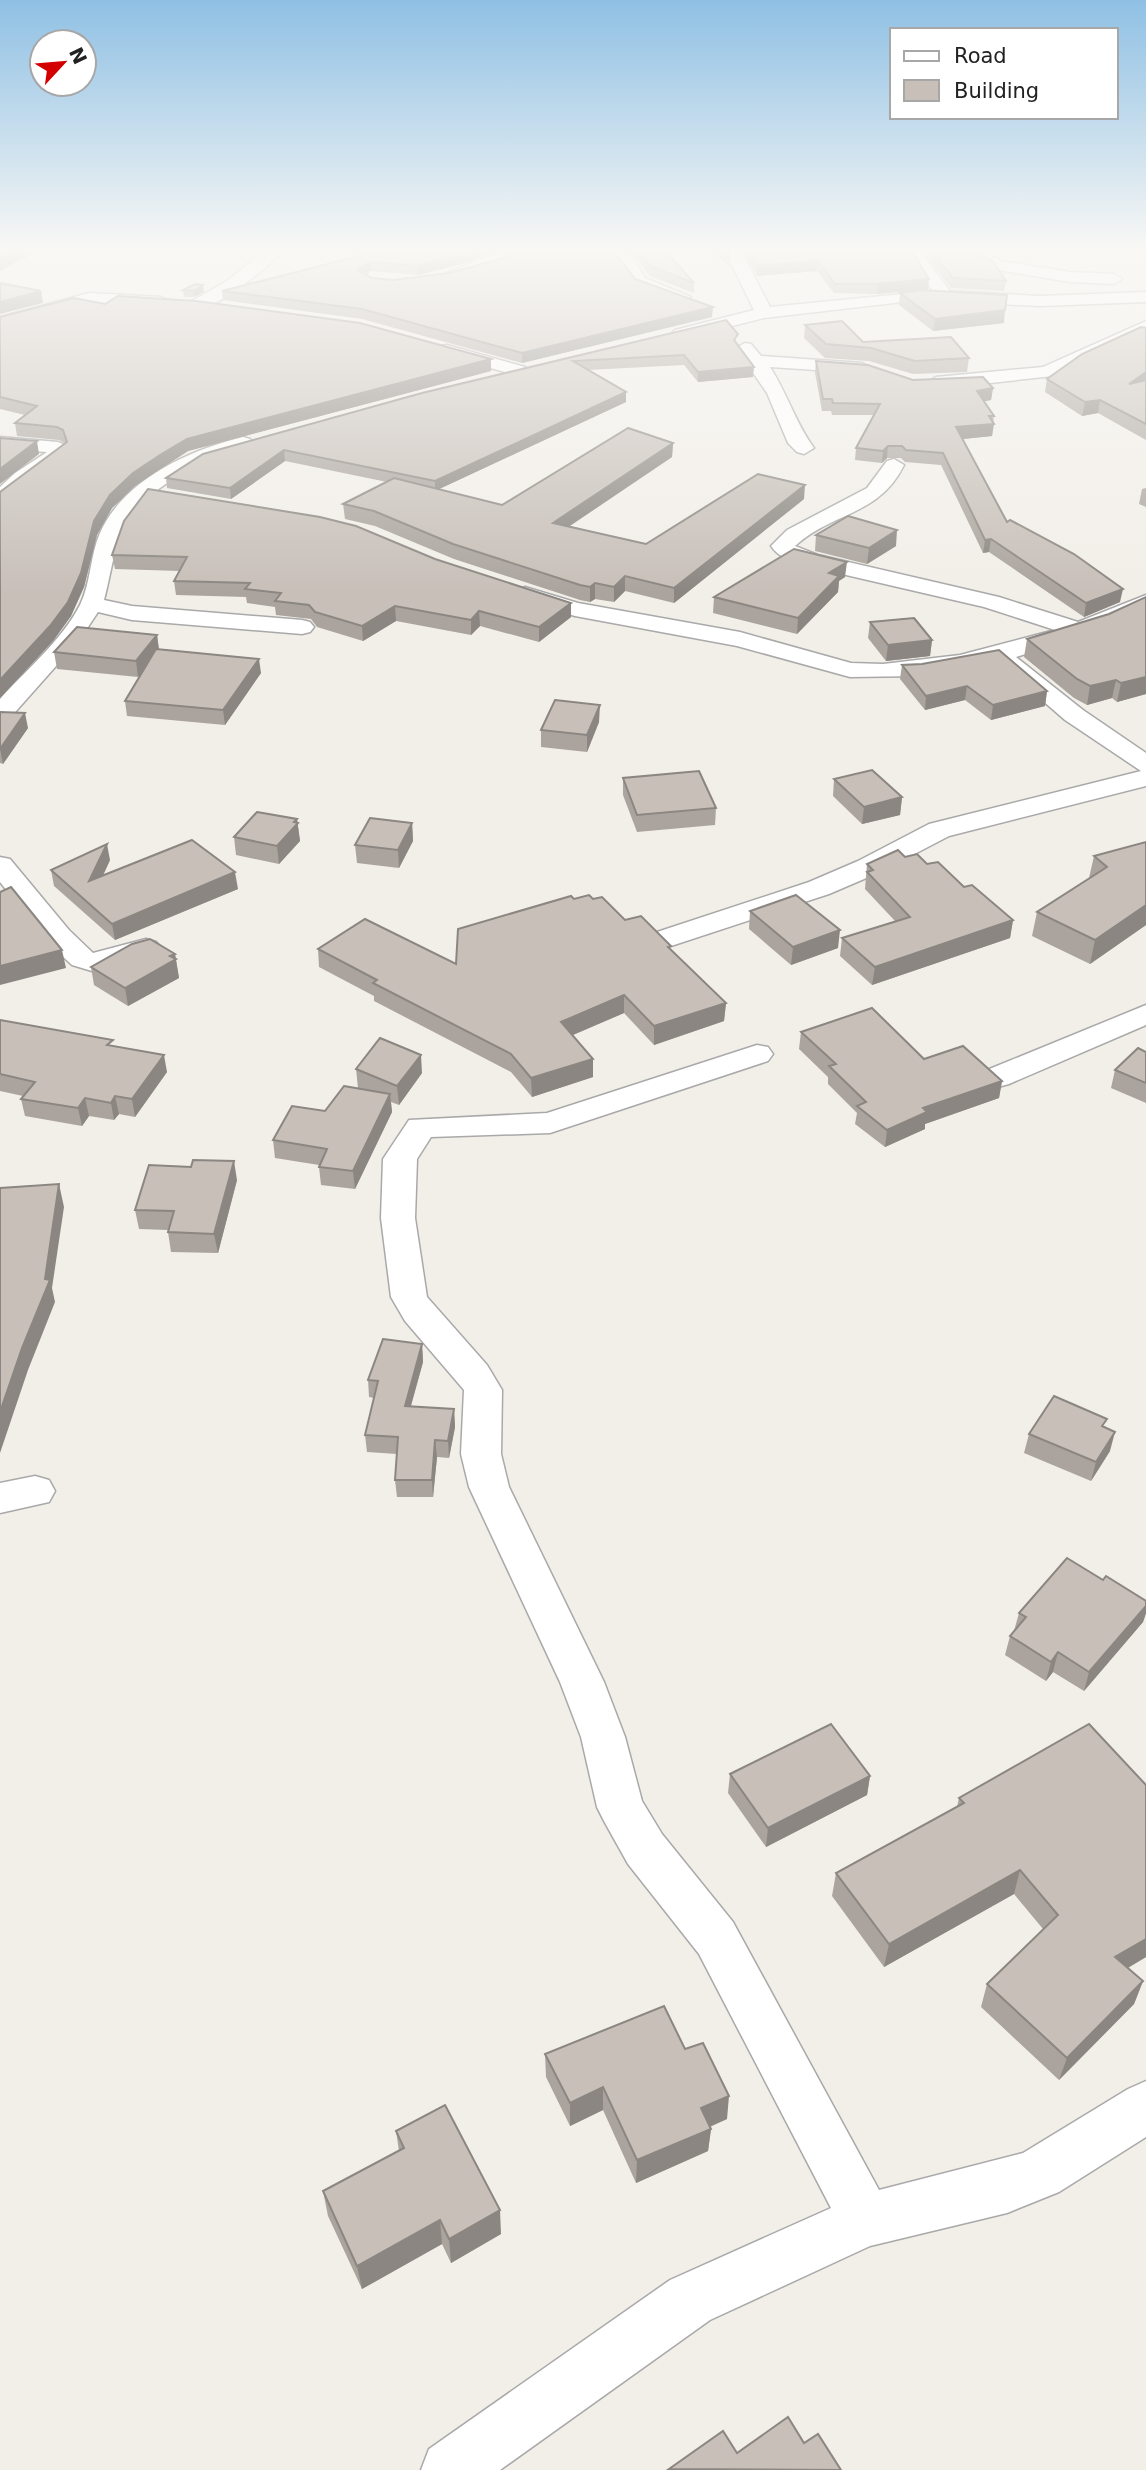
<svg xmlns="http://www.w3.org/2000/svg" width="1146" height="2470" font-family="'DejaVu Sans',sans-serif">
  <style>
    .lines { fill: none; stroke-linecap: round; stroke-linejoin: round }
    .street-casing { stroke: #a9a9a9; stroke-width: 3 }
    .street { fill: #fff; fill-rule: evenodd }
    .wall { fill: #aba49e }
    .shaded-wall { fill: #8b8681 }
    .building { fill: #c7bfb8; stroke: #8b8681; stroke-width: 2 }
  </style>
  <rect width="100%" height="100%" fill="#f2efe9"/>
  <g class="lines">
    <g class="street-casing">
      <g id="street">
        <path d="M 268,247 L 286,247 C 272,264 213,314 192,309 L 190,305 L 192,301 L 227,281 Z"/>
        <polygon points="512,247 535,247 448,281 436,281 434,278"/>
        <polygon points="576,247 601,247 631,256 645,278 691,297 683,302 633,285 619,262"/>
        <polygon points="723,247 739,247 770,307 933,291 902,247 968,247 1002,261 1070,272 1114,274 1122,279 1114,284 1070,282 998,270 962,256 922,254 950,291 1040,296 1146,292 1146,302 1040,306 920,300 764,318 681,339 675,338 672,334 675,330 754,310"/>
        <polygon points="89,293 161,297 169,302 161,307 89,303 0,327 0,317"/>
        <polygon points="1146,321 1146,333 1053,376 936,389 927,383 936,377 1043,367"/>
        <path d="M 745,343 L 751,344 L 761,356 L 862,363 L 871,368 L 862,373 L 770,367 C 787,393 796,424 814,448 L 804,454 L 797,452 L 788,443 L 767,393 L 736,348 Z"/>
        <polygon points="447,345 525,367 528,371 519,376 441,354 438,350 441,346"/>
        <path d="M 0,437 L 58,442 L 63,444 L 67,454 C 63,459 4,504 0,505 L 0,487 L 15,473 L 47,452 L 0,449 Z"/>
        <path d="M 243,437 L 250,439 L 253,443 L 250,447 C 203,463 145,483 122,532 C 113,552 110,578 104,600 L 132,606 L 302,620 L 310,622 L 314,627 L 310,632 L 302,634 L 132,620 L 98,612 L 80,639 L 9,719 L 0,721 L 0,699 C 26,670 62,640 80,605 C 91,583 90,555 100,533 C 124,479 190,450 243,437 Z"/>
        <path d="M 894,459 L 904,465 C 879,516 832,512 795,546 L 818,555 L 999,597 L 1078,622 L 1146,595 L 1146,611 L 1089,634 L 1016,657 L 1083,710 L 1146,753 L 1146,786 L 949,836 L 878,873 L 829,894 L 674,945 L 664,948 L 654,945 L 649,939 L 654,933 L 809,882 L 858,861 L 929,824 L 1141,771 L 1065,720 L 1005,668 L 1001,663 L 1003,660 L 920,676 L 850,677 L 737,646 L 575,616 L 517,599 L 514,594 L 525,587 L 578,603 L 740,632 L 851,663 L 883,664 L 960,655 L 1055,630 L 984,607 L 803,565 C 790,560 779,558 771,546 L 787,530 L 867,488 L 887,461 Z"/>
        <polygon points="0,857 10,859 69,930 93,953 146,939 156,942 161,948 156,954 92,971 72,965 48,943 0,882"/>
        <polygon points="1146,1005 1146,1025 1009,1084 998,1087 987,1084 982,1077 987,1070"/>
        <polygon points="757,1045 768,1047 773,1054 768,1061 550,1133 431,1137 417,1159 415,1218 427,1297 487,1365 502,1390 501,1454 509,1487 604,1682 625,1737 642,1801 662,1834 733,1922 879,2190 1023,2153 1128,2089 1146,2081 1146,2137 1059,2192 1007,2213 870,2246 710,2320 500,2470 421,2470 429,2449 670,2280 831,2208 699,1954 628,1864 604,1821 597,1807 581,1737 560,1682 469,1487 461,1454 464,1390 405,1321 391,1297 381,1218 383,1159 409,1120 547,1113"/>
        <polygon points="35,1476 49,1480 55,1491 49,1502 0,1513 0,1483"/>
      </g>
    </g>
    <use href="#street" class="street"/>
  </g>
  <g class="wall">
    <polygon points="336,247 505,247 465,263 418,275 371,271 366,275 372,278 393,280 635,279 712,317 522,363 362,319 223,300 222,291 364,255 336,248"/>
    <polygon points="610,247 662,247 694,283 694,293 650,276 632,253"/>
    <polygon points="709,247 726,247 730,257 730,267"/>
    <polygon points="740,247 909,247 929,279 928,289 877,294 834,293 817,271 757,276"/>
    <polygon points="929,247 1006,281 1004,291 951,288 927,257"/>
    <polygon points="183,290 204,292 194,297 184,297"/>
    <polygon points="900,293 1004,323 933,331 899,305"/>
    <polygon points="105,304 491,371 188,451 162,468 135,486 112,508 97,535 84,587 71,616 53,641 0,698 0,492 65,443 59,440 17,436 15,423 25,415 0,409 0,317"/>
    <polygon points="726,320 753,377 698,382 684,365 588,370 626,402 439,489 502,505 673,443 672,457 570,526 646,544 804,499 674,603 625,591 614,602 595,599 590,602 580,600 454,559 375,526 345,519 343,504 387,482 285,461 231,499 167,488 166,478 203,454"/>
    <polygon points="805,325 863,342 969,358 967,372 913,374 869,361 825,358 804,338"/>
    <polygon points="1146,328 1146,440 1098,413 1082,416 1045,392 1047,379"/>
    <polygon points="816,361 913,380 993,388 991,400 984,401 994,416 992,436 962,439 1007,522 1120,602 1084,617 989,552 983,553 941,465 905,462 901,458 887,458 882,463 855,460 856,448 874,415 832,415 831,411 822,411 815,373"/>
    <polygon points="1146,488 1146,507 1139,504 1142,489"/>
    <polygon points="816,535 896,546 867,564 815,551"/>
    <polygon points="112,555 435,559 571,603 571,617 539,642 480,626 471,635 396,621 363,641 317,627 311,619 276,615 275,607 247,603 246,597 176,595 174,581 180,571 115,569"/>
    <polygon points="845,577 839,581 838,592 797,634 713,613 714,597"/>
    <polygon points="1146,597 1146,694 1117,702 1112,698 1087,705 1074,698 1024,657 1027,639 1109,614"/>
    <polygon points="870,622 932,640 930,656 886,661 868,638"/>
    <polygon points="157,635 159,649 261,673 225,725 127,716 125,701 141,674 138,677 57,669 54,652"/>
    <polygon points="902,665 1047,691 1045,706 991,720 965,700 925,710 900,679"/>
    <polygon points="0,712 28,728 3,764 0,763"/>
    <polygon points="599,722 587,752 541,747 541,730"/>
    <polygon points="623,778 716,808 715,825 637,832 623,795"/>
    <polygon points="834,779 902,797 900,815 862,824 833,796"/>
    <polygon points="297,819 300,841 279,864 236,855 234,837"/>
    <polygon points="412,823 413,841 399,868 357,863 355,845"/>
    <polygon points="1146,842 1146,925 1090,964 1032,936 1037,912 1089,878 1094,856"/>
    <polygon points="905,857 927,864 1013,920 1010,938 872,985 840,956 842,938 895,921 865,889 867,864"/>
    <polygon points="110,860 103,876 238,889 115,940 54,886 51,870"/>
    <polygon points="574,899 593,899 670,950 726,1003 724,1021 654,1045 624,1013 573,1035 593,1059 593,1077 532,1097 511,1072 374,1001 374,996 319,967 318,949 456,964"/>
    <polygon points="750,911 838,948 791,965 749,929"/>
    <polygon points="175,954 179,978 128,1006 94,985 91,967"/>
    <polygon points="0,1020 114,1046 167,1072 135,1117 119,1114 114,1120 89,1116 82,1126 25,1116 21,1099 23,1096 0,1091"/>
    <polygon points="801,1032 924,1059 1002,1081 999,1098 925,1124 925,1129 885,1147 855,1124 857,1113 828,1084 828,1077 799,1049"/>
    <polygon points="1146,1052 1146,1103 1111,1088 1115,1070"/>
    <polygon points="356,1069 422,1073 399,1105 391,1102 392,1112 355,1189 321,1185 319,1167 319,1165 275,1158 273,1140 361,1089 358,1088"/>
    <polygon points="237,1180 218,1253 171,1252 168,1232 168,1230 139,1229 135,1210"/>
    <polygon points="422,1344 423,1362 411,1406 454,1409 455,1427 449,1458 437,1457 433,1497 397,1497 395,1480 397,1454 367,1452 365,1435 374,1398 369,1397 368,1380"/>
    <polygon points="1105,1428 1110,1451 1091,1481 1024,1453 1029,1434"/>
    <polygon points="1103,1580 1146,1601 1146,1613 1143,1622 1084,1691 1053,1672 1046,1681 1005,1655 1010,1636 1014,1631 1019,1613"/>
    <polygon points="730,1774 870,1776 867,1795 766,1847 728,1793"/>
    <polygon points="1146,1785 1146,1957 1128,1968 1143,1981 1134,2004 1059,2080 981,2007 987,1984 1043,1929 1014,1894 884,1967 832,1896 836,1873 957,1807 959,1798"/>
    <polygon points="685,2049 727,2119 710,2127 711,2129 708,2151 636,2183 603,2110 570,2126 546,2077 545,2054"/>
    <polygon points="396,2131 501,2234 451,2263 442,2244 362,2289 328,2216 323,2191 399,2151"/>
  </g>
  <g class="shaded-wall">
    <polygon points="22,247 31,247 32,254 0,271 0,258"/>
    <polygon points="482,247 505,247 465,263 418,275 417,266"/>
    <polygon points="818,261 817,271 757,276 757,266"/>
    <polygon points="370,262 371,271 358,280 357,270"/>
    <polygon points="929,279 928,289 877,294 877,284"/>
    <polygon points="203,285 204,292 194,297 194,291"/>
    <polygon points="41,291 43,303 0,314 0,302"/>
    <polygon points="713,307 712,317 522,363 522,353"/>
    <polygon points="1005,310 1004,323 933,331 935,319"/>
    <polygon points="491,359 491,371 188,451 162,468 135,486 112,508 97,535 84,587 71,616 53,641 0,698 0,680 110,495 133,473 160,455 187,439"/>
    <polygon points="754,367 753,377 698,382 698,372"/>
    <polygon points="1146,372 1146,384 1129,384"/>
    <polygon points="993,388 991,400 975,403 977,391"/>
    <polygon points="626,392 626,402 435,491 435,481"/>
    <polygon points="1100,400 1098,413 1082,416 1085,402"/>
    <polygon points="994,424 992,436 954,440 956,427"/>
    <polygon points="37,441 39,454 0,484 0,469"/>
    <polygon points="673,443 672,457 553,537 553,523"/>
    <polygon points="888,446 887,458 882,463 883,451"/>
    <polygon points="284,450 285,461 231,499 230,488"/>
    <polygon points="805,485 804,499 674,603 674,588"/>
    <polygon points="897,530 896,546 867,564 869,548"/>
    <polygon points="991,539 989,552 983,553 985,540"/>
    <polygon points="847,562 845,577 839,581 838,592 797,634 798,618 829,573"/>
    <polygon points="625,576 625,591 614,602 614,587"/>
    <polygon points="595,583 595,599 590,602 590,587"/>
    <polygon points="1123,589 1120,602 1084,617 1086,603"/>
    <polygon points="571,603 571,617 539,642 539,627"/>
    <polygon points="395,606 396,621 363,641 362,626"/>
    <polygon points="479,611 480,626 471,635 471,620"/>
    <polygon points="157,635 159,651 138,677 136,661"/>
    <polygon points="932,640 930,656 886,661 888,645"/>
    <polygon points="259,659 261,673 225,725 223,710"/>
    <polygon points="1146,677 1146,694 1117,702 1121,683"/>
    <polygon points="1116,680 1112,698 1087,705 1090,686"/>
    <polygon points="967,686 965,700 925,710 926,696"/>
    <polygon points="1047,691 1045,706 991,720 993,705"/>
    <polygon points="600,705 599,722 587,752 587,735"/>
    <polygon points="25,713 28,728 3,764 0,749"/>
    <polygon points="902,797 900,815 862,824 864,807"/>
    <polygon points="297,819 300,841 279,864 277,846"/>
    <polygon points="412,823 413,841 399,868 398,850"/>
    <polygon points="107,844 110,860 92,898 89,881"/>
    <polygon points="235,872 238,889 115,940 112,924"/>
    <polygon points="1146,905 1146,925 1090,964 1095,940"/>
    <polygon points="1013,920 1010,938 872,985 875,967"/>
    <polygon points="840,930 838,948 791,965 793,947"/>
    <polygon points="62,950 66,968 0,985 0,966"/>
    <polygon points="175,954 179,978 128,1006 125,988"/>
    <polygon points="624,995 624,1013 561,1040 561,1022"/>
    <polygon points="726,1003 724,1021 654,1045 654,1026"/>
    <polygon points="164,1055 167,1072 135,1117 132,1099"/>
    <polygon points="421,1055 422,1073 399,1105 397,1086"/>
    <polygon points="593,1059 593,1077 532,1097 531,1078"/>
    <polygon points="1002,1081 999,1098 925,1124 925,1129 885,1147 887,1130 923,1108"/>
    <polygon points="390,1094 392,1112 355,1189 353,1171"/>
    <polygon points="115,1096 119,1114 114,1120 111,1103"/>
    <polygon points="85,1098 89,1116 82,1126 78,1108"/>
    <polygon points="234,1161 237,1180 218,1253 214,1234"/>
    <polygon points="59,1184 64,1207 52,1288 55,1302 28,1370 0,1453 0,1412 45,1279"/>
    <polygon points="422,1344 423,1362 406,1423 405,1406"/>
    <polygon points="454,1409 455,1427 449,1458 448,1441"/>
    <polygon points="1115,1432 1110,1451 1091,1481 1096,1462"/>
    <polygon points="435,1440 437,1457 433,1497 432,1480"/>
    <polygon points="1146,1606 1146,1613 1143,1622 1084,1691 1089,1672"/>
    <polygon points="1058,1652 1053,1672 1046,1681 1051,1662"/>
    <polygon points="870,1776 867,1795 766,1847 768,1828"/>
    <polygon points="1020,1870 1014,1894 884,1967 889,1944"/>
    <polygon points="1146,1939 1146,1957 1107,1980 1115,1957"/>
    <polygon points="1143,1981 1134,2004 1059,2080 1067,2058"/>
    <polygon points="603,2087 603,2110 570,2126 570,2103"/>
    <polygon points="729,2096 727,2119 699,2131 701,2108"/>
    <polygon points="711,2129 708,2151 636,2183 637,2160"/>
    <polygon points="500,2210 501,2234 451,2263 449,2239"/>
    <polygon points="440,2220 442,2244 362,2289 357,2266"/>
  </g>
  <g class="building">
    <polygon points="0,247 22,247 0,258"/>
    <polygon points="371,247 482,247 465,254 417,266 370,262 357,270 372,278 393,280 449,273 503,258 522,247 596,247 617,255 635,279 713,307 522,353 362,309 222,291 383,250"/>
    <polygon points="634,247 662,247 694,283 650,266"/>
    <polygon points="719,247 726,247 730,257"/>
    <polygon points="746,247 909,247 929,279 877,284 835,284 818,261 757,266"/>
    <polygon points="929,247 963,249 992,260 1006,281 953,278"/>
    <polygon points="0,283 41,291 0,302"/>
    <polygon points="195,284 203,285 194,291 183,290"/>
    <polygon points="921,290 1007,295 1005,310 935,319 900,293"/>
    <polygon points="118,296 196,301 360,323 491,359 187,439 160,455 133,473 110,495 94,521 81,573 68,602 50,626 0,680 0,492 67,442 63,430 57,427 15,423 37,406 0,397 0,317 74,298 105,304"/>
    <polygon points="726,320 738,334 734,340 754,367 698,372 684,355 573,361 626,392 435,481 284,450 230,488 166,478 203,454 422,393"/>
    <polygon points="842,321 863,342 951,337 969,358 915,361 871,348 826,344 805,325"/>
    <polygon points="1141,327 1146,328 1146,372 1129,384 1146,380 1146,424 1100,400 1085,402 1047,379 1082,354"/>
    <polygon points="816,361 868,365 913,380 983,377 993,388 977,391 994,416 989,416 994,424 956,427 1007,522 1010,520 1074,554 1123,589 1086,603 991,539 985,540 943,453 906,450 902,446 888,446 883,451 856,448 880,404 833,403 832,399 823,399"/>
    <polygon points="628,428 673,443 553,523 646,544 758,474 805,485 674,588 625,576 614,587 595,583 590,587 580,585 453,544 374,511 343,504 394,478 502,505"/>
    <polygon points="0,438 37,441 0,469"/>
    <polygon points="148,489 320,517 356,526 435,559 571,603 539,627 479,611 471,620 395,606 362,626 315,612 309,605 275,601 281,593 245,589 250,583 174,581 187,557 112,555 124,521"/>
    <polygon points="848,516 897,530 869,548 816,535"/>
    <polygon points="794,549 847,562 829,573 839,576 798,618 714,597"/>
    <polygon points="1146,597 1146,677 1121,683 1116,680 1090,686 1077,679 1027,639 1109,614"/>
    <polygon points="914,618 932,640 888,645 870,622"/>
    <polygon points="77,627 157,635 136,661 54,652"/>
    <polygon points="156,649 259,659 223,710 125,701"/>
    <polygon points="999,650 1047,691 993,705 967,686 926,696 902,665 922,664"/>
    <polygon points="555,700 600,705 587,735 541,730"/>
    <polygon points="0,712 25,713 0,749"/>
    <polygon points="872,770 902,797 864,807 834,779"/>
    <polygon points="699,771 716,808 637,815 623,778"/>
    <polygon points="257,812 297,819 294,822 298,823 277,846 234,837"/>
    <polygon points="370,818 412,823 398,850 355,845"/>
    <polygon points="192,840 235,872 112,924 51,870 107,844 89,881"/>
    <polygon points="1146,842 1146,905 1095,940 1037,912 1107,867 1094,856"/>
    <polygon points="898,850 905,857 917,854 927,864 938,862 964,887 972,885 1013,920 875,967 842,938 910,917 867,872 873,870 867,864"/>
    <polygon points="11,887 62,950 0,966 0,892"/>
    <polygon points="589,895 593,899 602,897 625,920 641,916 671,946 668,947 726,1003 654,1026 624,995 561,1022 593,1059 531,1078 511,1054 373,983 377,980 318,949 365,919 456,964 458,929 571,896 574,899"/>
    <polygon points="796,895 840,930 793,947 750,911"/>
    <polygon points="150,939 175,954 170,956 176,959 125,988 91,967 132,944"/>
    <polygon points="872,1008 924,1059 963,1046 1002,1081 923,1108 927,1112 887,1130 857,1106 866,1102 829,1066 836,1064 801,1032"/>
    <polygon points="0,1020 113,1040 107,1045 164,1055 132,1099 115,1096 111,1103 85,1098 78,1108 21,1099 35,1082 0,1074"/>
    <polygon points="380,1038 421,1055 397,1086 356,1069"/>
    <polygon points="1138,1048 1146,1052 1146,1083 1115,1070"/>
    <polygon points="344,1086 390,1094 353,1171 319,1167 327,1149 273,1140 292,1106 325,1111"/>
    <polygon points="193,1160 234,1161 214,1234 168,1232 174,1211 135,1210 149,1165 191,1167"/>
    <polygon points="59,1184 45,1279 50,1280 22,1348 0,1412 0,1188"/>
    <polygon points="383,1339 422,1344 405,1406 454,1409 448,1441 435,1440 432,1480 395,1480 398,1437 365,1435 378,1381 368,1380"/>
    <polygon points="1054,1396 1107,1419 1102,1426 1115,1432 1096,1462 1029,1434"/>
    <polygon points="1067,1558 1103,1580 1106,1576 1146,1601 1146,1606 1089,1672 1058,1652 1051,1662 1010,1636 1026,1617 1019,1613"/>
    <polygon points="831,1724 870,1776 768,1828 730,1774"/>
    <polygon points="1089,1724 1146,1785 1146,1939 1115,1957 1143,1981 1067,2058 987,1984 1058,1915 1020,1870 889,1944 836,1873 964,1803 959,1798"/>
    <polygon points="664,2006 685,2049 703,2043 729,2096 701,2108 711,2129 637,2160 603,2087 570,2103 545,2054"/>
    <polygon points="445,2105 500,2210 449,2239 440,2220 357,2266 323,2191 404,2148 396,2131"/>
    <polygon points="788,2417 804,2443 818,2434 841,2470 669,2469 723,2431 737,2453"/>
  </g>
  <linearGradient id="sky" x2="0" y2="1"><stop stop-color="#8fc0e4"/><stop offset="0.42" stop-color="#f9f8f5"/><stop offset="1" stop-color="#f9f8f5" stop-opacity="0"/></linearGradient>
  <rect width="1146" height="593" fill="url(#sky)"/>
  <rect x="890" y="28" width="228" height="91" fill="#ffffff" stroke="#a7a7a7" stroke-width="2"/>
  <rect x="904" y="51" width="35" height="10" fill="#ffffff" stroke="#a7a7a7" stroke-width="2"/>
  <text x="954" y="63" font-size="21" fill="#222222">Road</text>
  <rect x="904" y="80" width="35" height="21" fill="#c7bfb8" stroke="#a7a7a7" stroke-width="2"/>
  <text x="954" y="98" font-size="21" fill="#222222">Building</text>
  <g transform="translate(63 63) rotate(64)"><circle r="33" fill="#ffffff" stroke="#a7a7a7" stroke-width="2"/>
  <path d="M0-5L12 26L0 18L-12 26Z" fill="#d40000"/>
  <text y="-10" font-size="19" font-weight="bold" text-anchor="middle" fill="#222222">N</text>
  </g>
</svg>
